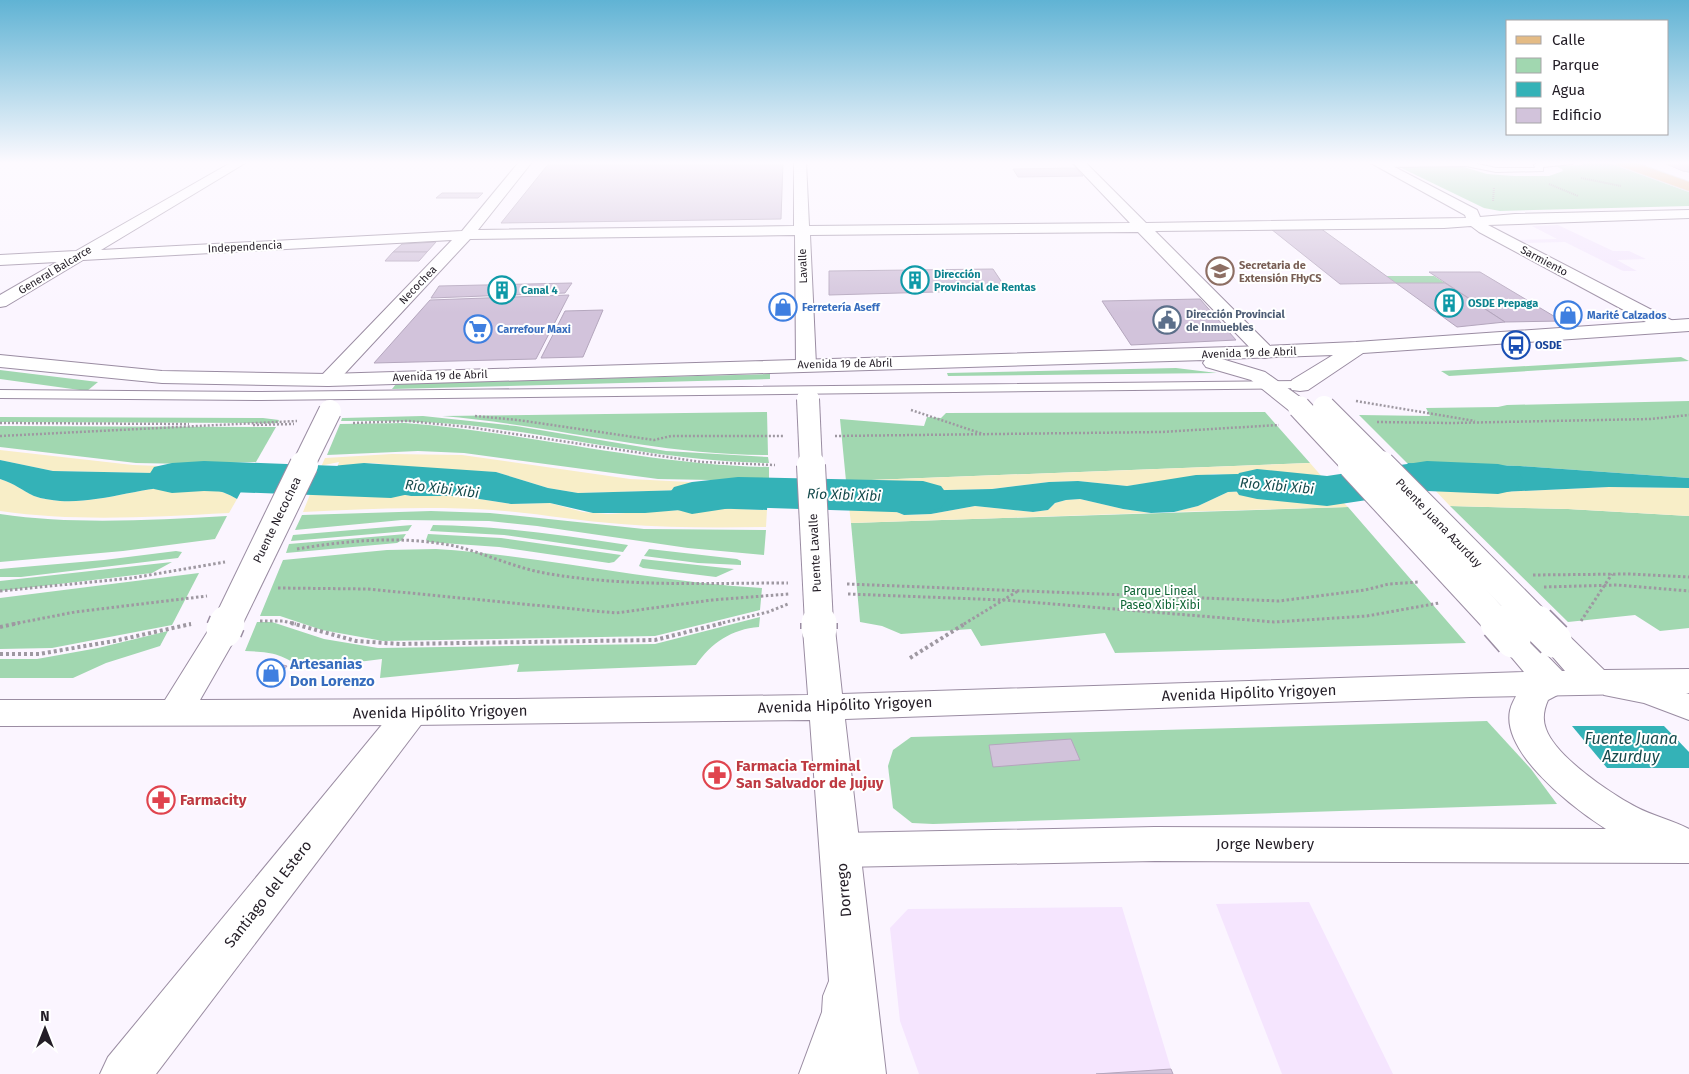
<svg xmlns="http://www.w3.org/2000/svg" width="1689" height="1074" font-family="'Fira Sans',sans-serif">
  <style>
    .built { fill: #f5e5fe }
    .medical { fill: #f4e8fd }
    .green { fill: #a1d7b0 }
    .sand { fill: #f8eec8 }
    .water { fill: #34b2b7 }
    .pier { fill: #fbf5ff }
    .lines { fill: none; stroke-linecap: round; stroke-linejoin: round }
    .river { fill: #34b2b7; fill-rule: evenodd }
    .building { fill: #d2c3db; stroke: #b4a6bd }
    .lane-casing { stroke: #9a8ca2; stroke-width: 2 }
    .street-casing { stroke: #9a8ca2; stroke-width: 2 }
    .secondary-casing { stroke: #9a8ca2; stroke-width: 2 }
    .primary-casing { stroke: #d7d6d8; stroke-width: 2 }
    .path-far3 { stroke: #9e98a1; stroke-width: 2; stroke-dasharray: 1 1; stroke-linecap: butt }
    .path-far2 { stroke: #9e98a1; stroke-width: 2.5; stroke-dasharray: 2 2; stroke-linecap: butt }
    .path-far1 { stroke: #9e98a1; stroke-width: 3; stroke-dasharray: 2.5 2.5; stroke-linecap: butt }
    .path { stroke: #9e98a1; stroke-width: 4; stroke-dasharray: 3 3; stroke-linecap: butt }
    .lane { fill: #fff; fill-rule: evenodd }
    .street { fill: #fff; fill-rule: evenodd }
    .secondary { fill: #fff; fill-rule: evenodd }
    .primary { fill: #e4bb85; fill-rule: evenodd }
    .secondary-bridge-far2-casing { stroke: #9a8ca2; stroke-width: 24; stroke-linecap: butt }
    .secondary-bridge-far1-casing { stroke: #9a8ca2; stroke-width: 30; stroke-linecap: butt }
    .secondary-bridge-casing { stroke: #9a8ca2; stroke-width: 38; stroke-linecap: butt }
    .secondary-bridge-far2 { stroke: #fff; stroke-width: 22 }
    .secondary-bridge-far1 { stroke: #fff; stroke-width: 28 }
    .secondary-bridge { stroke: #fff; stroke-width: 35 }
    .labels { text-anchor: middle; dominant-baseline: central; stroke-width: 4; stroke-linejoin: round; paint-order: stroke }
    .far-street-label { font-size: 11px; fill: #231d26; stroke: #fff }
    .far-education-label { font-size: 11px; font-weight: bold; fill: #785e54; stroke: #fff; text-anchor: start }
    .far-culture-label { font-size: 11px; font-weight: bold; fill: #0d838f; stroke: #fff; text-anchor: start }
    .far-shop-label { font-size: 11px; font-weight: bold; fill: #366cbe; stroke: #fff; text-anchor: start }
    .far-service-label { font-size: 11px; font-weight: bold; fill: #4e5e75; stroke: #fff; text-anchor: start }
    .far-transit-label { font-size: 11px; font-weight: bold; fill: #164399; stroke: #fff; text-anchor: start }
    .street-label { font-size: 12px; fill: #231d26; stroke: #fff }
    .park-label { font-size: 12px; fill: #0e6434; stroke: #fff }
    .water-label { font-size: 14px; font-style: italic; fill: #164b4d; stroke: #fff }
    .near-shop-label { font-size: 15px; font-weight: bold; fill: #366cbe; stroke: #fff; text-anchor: start }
    .near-street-label { font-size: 15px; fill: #231d26; stroke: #fff }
    .near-health-label { font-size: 15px; font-weight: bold; fill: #be3a42; stroke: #fff; text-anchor: start }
    .near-water-label { font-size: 16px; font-style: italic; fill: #164b4d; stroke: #fff }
  </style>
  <rect width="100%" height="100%" fill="#fbf5ff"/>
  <g class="built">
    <polygon points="1309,902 1393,1074 1282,1074 1216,904"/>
    <polygon points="1122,907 1171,1069 1096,1074 919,1074 900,1021 890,928 908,909"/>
  </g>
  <polygon class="medical" points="1558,225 1613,251 1629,251 1646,259 1617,260 1637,271 1623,271 1565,242 1522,243 1516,240 1557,239 1532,226"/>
  <g class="green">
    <polygon points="1389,162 1436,162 1448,167 1464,167 1487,174 1514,176 1549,176 1563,171 1562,169 1555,166 1583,165 1578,162 1607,162 1689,192 1689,206 1500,211 1484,208"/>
    <polygon points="1386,276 1434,276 1445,283 1396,283"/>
    <polygon points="1681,357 1689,361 1449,376 1441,371"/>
    <polygon points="1176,368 1217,373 948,376 947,373"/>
    <polygon points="0,370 98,382 87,391 0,379"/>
    <polygon points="770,374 770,379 392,389 396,384"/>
    <polygon points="1689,401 1689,478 1520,466 1407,463 1359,415 1430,416 1426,408 1498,407 1507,405"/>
    <path d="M 767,412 L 768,455 C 658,455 551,425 442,416 Z"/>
    <polygon points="1265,412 1310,463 846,481 840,419 924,426 927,417 941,418 946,413"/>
    <path d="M 423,416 L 516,426 L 666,451 L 768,457 L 769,463 C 667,462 567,436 466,425 C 424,421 383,421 341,421 L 342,418 Z"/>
    <polygon points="0,417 263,418 279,420 278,423 0,422"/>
    <path d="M 405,423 C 527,432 647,465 769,467 L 769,481 L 658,479 L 464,453 L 418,451 L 327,455 L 340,424 Z"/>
    <polygon points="0,426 276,427 256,462 189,464 136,463 0,447"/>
    <polygon points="1450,506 1568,509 1689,516 1689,628 1660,631 1635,615 1568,622"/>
    <polygon points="1348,507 1466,643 1115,653 1105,633 981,646 971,629 901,634 882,626 860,622 851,523"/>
    <polygon points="431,511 490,513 644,529 766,530 764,555 688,548 537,526 489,521 402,520 295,530 302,515"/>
    <path d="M 0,514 C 75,525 151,520 227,516 L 215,539 L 123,551 L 0,562 Z"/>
    <polygon points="412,525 408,531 291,541 293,535"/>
    <path d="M 433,525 C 499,526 563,535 628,545 L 623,552 L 504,535 L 430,531 Z"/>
    <polygon points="406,534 402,540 397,543 286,553 289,544"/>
    <polygon points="428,534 501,538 621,555 614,562 609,563 499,547 428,542 426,540"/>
    <path d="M 436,549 C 545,556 652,582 762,588 L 760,610 L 655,636 L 383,641 L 322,630 L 280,616 L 260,616 L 283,560 L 387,550 Z"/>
    <polygon points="649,549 737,559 741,561 741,565 698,563 644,556"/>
    <polygon points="176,551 182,552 178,558 21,577 0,577 0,569 104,560"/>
    <polygon points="642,559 734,569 716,577 643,568 639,566"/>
    <polygon points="172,562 152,573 0,591 0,581"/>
    <polygon points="199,573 172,625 52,648 0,649 0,598"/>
    <path d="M 760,617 L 759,627 C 732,629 711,643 696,665 L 517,672 L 519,664 L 380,678 L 382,659 L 302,669 C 282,653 270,652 245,651 L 257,622 L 272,622 L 324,639 L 378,648 L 655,644 Z"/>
    <polygon points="168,631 160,646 106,663 73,678 0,678 0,659 37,659 98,648"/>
    <polygon points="1487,721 1531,769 1557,804 933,824 912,823 893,808 888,766 893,750 911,737"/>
  </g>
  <g class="sand">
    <polygon points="0,450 133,465 187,467 255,465 253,469 154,473 53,471 0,460"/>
    <polygon points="392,454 462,455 630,479 729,484 684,490 578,493 548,488 496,472 454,471 372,463 321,467 325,458"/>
    <polygon points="1310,463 1324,479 1303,481 1274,477 1214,474 1127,486 1078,481 1049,482 992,489 902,491 847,488 846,481"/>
    <path d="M 0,479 C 16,484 21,490 34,496 C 42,499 52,500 60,501 C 118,505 181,467 237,499 L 229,513 C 150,517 78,522 0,511 Z"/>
    <polygon points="1431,486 1500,492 1609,487 1689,488 1689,516 1568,509 1450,506"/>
    <path d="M 353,487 L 376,489 L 411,496 L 460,496 L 511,504 L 550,503 L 583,512 L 608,514 L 717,508 L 767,510 L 766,527 C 718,528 670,528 621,524 C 578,521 536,513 493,510 C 429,506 366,509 303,512 L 311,492 L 332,488 Z"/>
    <polygon points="1249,491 1290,498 1343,502 1348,507 1174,512 1198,506 1228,492"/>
    <polygon points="1080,499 1123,509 1151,513 851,523 849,507 892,510 904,515 931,514 975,506 1033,512 1048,510 1055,503 1066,500"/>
  </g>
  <g class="water">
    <path d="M 0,460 L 53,471 L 154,473 L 253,469 L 237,499 C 181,467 118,505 60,501 C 52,500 42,499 34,496 C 21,490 16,484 0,479 Z"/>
    <polygon points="364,463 496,472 548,488 578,493 684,490 729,484 769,484 767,510 704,508 645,513 593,513 550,503 511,504 460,496 411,496 367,488 323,489 321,467"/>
    <polygon points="1407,463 1520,466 1689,478 1689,488 1609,487 1500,492 1475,491 1431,486"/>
    <polygon points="1237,474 1303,481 1324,479 1343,502 1290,498 1249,491 1228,492 1198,506 1174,512 1151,513 1123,509 1080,499 1066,500 1055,503 1048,510 1033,512 975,506 931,514 904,515 892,510 849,507 847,488 902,491 992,489 1049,482 1078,481 1127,486 1196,475"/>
    <polygon points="1572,726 1664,726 1689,752 1689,768 1607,768"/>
  </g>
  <polygon class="pier" points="339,462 328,491 309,494 320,466"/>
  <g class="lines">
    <g class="river">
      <polygon points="204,461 391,468 409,472 416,483 409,494 391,498 204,491 172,493 154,489 147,478 154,467 172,463"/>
      <polygon points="1427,461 1498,464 1516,468 1523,479 1516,490 1498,494 1427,491 1327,506 1257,499 1239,495 1232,484 1239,473 1257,469 1327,476"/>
      <polygon points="738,477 923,481 941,486 949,497 941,508 923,513 738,507 692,514 674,509 666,498 674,487 692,482"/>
    </g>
  </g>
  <g class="building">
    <polygon points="550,162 783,162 781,219 501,223"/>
    <polygon points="1662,162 1689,164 1689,172 1683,171"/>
    <polygon points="1662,162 1689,164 1689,172 1683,171"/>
    <polygon points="1076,168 1083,176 1018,177 1013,169"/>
    <polygon points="442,193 483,193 478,198 436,198"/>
    <polygon points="1320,228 1396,283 1340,284 1271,229"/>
    <polygon points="436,242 427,252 393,252 402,244"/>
    <polygon points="393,252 427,252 419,261 385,261"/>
    <polygon points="993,269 1007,290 829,295 829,271"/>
    <polygon points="1429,272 1480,272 1562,321 1505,322"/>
    <polygon points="572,283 565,293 431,298 439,286"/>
    <polygon points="1396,283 1445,283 1505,322 1457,327"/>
    <polygon points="569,295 536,359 374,363 430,300"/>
    <polygon points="1200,299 1236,340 1131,345 1102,301"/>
    <polygon points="603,310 583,357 541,358 565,311"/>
    <polygon points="275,663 287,666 279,676 262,679 260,669"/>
    <polygon points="1071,739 1080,760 993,767 989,745"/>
    <polygon points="1171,1069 1173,1074 1096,1074"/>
  </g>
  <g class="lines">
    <g class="lane-casing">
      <g id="lane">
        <polygon points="1469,162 1496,168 1535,168 1534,165 1538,163 1576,162 1572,164 1543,167 1543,171 1496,172 1466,166 1380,167 1376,165 1380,163"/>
        <polygon points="1300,381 1307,385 1305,388 261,400 0,398 0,390 261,392"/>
      </g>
    </g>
    <g class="street-casing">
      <g id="street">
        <polygon points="232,162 247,162 101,250 462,231 519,162 532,162 478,230 794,226 794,162 806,162 809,226 1130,223 1072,162 1085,162 1146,223 1466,218 1465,215 1369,162 1385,162 1477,210 1480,217 1515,214 1689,210 1689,218 1488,225 1673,321 1675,325 1673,329 1666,331 1659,329 1479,232 1471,226 1444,228 1155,231 1272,348 1275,352 1272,356 1265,358 1258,356 1138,232 810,235 816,365 813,369 806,371 799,369 796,365 795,235 470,239 335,384 328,386 321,384 317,380 321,376 452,240 83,260 6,306 0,307 0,295 57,262 0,265 0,255 76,251"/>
        <path d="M 1553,671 L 1565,675 L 1570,683 L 1565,691 L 1548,700 C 1544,709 1542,719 1546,729 C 1556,757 1610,793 1636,807 C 1653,816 1672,820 1689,829 L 1689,863 L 1155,861 L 840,867 L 826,862 L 820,850 L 826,838 L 840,833 L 1155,827 L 1606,829 C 1573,808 1491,746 1513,702 C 1524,680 1530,678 1553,671 Z"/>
        <polygon points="1616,674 1649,680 1689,694 1689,720 1644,703 1604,695 1599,686 1604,677"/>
        <polygon points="411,700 423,704 428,713 423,722 156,1074 100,1074 108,1057 399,704"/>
      </g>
    </g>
    <g class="secondary-casing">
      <g id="secondary">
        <polygon points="1689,319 1689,331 1363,353 1308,390 1300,391 1292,390 1289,385 1292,380 1333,355 1222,359 1265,372 1307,402 1310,407 1307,412 1299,414 1291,412 1251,380 1206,367 1203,363 1205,360 328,386 162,383 0,367 0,355 162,371 328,374 1265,346 1356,342"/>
        <polygon points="819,619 830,622 835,629 842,694 1524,672 1497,640 1502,632 1513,629 1524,632 1562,671 1565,671 1538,640 1543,632 1554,629 1565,632 1604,670 1689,669 1689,693 1472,697 845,719 886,1074 799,1074 822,1012 823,996 829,981 810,720 412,725 0,726 0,700 165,700 213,623 224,620 235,623 240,630 200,700 515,699 808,695 803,629 808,622"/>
      </g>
    </g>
    <g class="primary-casing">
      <polygon id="primary" points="1615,162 1633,162 1689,182 1689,191 1617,165"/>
    </g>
    <g class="path-far3">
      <polyline points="1581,178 1621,186"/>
      <polyline points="1549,184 1578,196"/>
      <polyline points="1493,201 1494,188"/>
    </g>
    <g class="path-far2">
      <polyline points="1356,401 1475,421"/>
      <polyline points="911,410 983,434"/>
      <polyline points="475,416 518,420 654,440 671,436 784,436"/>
      <polyline points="1377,422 1451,423 1650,419 1689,415"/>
      <polyline points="0,423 189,424"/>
      <polyline points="353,423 408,421 468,427 701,462 775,465"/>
      <polyline points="253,425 294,424"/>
      <polyline points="0,436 297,421"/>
      <polyline points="835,436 1161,432 1279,425"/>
    </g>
    <g class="path-far1">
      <path d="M 297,549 C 350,540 406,535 459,547 C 489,555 518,569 550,574 C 628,587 709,583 788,583"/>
      <polyline points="1533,575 1629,574 1689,577"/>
      <polyline points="847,584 1279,601 1365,590 1389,584 1419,582"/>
      <polyline points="1544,587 1617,585 1689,591"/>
      <polyline points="278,588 368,589 616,613 712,600 789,594"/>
      <polyline points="0,591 132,578 225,562"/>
      <polyline points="848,594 1004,600 1274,622 1367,616 1439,603"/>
      <polyline points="260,621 283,621 296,624"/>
      <polyline points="1581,621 1612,574"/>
      <polyline points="13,624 75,612 207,596"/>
      <polyline points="189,624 191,624"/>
      <polyline points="718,624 768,612 788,604"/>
      <polyline points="964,624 1018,591"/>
    </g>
    <g class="path">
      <polyline points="291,623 356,641 400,644 655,640 723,623"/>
      <polyline points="0,627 19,623"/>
      <polyline points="0,654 39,654 114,641 191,624"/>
      <polyline points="910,658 966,623"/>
    </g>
    <use href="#lane" class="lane"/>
    <use href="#street" class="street"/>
    <use href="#secondary" class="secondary"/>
    <use href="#primary" class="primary"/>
    <g class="secondary-bridge-far2-casing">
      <g id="secondary-bridge-far2">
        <polyline points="808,399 811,466"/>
        <polyline points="1299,407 1354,466"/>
        <polyline points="1324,407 1383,466"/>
        <polyline points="303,466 330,411"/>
      </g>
    </g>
    <g class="secondary-bridge-far1-casing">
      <g id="secondary-bridge-far1">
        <polyline points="811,465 819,624"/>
        <polyline points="1352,465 1499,624"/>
        <polyline points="1381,465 1539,624"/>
        <polyline points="227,624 304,465"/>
      </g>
    </g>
    <g class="secondary-bridge-casing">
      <g id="secondary-bridge">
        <polyline points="819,623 819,629"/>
        <polyline points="1498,623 1513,640"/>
        <polyline points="1537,623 1554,640"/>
        <polyline points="224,630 227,623"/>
      </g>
    </g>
    <use href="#secondary-bridge-far2" class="secondary-bridge-far2"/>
    <use href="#secondary-bridge-far1" class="secondary-bridge-far1"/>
    <use href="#secondary-bridge" class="secondary-bridge"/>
  </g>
  <linearGradient id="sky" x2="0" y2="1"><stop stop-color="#60b3d4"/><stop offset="0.52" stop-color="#fdfaff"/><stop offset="1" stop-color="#fdfaff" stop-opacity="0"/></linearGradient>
  <rect width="1689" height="313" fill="url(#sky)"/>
  <defs>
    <g id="university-ring" transform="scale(1.4375)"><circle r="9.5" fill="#fff" stroke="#8d6e63" stroke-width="1.5"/><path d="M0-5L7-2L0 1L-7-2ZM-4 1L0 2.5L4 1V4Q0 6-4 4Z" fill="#8d6e63"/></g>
    <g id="building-ring" transform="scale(1.4375)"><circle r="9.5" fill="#fff" stroke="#0f9aa8" stroke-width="1.5"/><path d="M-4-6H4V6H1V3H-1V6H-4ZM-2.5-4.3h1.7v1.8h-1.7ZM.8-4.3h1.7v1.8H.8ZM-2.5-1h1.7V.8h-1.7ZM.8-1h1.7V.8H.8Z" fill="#0f9aa8"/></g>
    <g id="shop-ring" transform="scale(1.4375)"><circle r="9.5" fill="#fff" stroke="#3f7fe0" stroke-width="1.5"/><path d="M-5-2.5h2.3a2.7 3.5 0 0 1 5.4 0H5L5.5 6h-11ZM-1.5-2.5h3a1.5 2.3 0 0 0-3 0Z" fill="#3f7fe0"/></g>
    <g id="civic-ring" transform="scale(1.4375)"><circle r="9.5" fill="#fff" stroke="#5c6f8a" stroke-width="1.5"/><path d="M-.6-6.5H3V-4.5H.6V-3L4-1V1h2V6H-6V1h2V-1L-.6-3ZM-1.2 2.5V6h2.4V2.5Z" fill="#5c6f8a"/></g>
    <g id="supermarket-ring" transform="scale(1.4375)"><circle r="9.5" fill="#fff" stroke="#3f7fe0" stroke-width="1.5"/><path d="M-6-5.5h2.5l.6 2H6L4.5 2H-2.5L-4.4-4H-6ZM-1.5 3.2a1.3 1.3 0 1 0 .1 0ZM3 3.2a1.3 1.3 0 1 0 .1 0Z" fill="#3f7fe0"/></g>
    <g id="bus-ring" transform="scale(1.4375)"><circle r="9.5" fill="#fff" stroke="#1a4fb4" stroke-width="1.5"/><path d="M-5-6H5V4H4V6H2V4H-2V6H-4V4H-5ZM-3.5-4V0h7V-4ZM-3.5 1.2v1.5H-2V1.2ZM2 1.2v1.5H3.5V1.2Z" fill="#1a4fb4"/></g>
    <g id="pharmacy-ring" transform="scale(1.4375)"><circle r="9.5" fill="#fff" stroke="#e0444e" stroke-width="1.5"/><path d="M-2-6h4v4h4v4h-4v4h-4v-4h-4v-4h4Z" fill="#e0444e"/></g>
  </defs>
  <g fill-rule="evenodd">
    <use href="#university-ring" x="1220" y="271"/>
    <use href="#building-ring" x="915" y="280"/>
    <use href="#building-ring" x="502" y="290"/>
    <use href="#building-ring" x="1449" y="303"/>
    <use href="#shop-ring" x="783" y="307"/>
    <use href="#shop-ring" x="1568" y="315"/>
    <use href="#civic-ring" x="1167" y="320"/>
    <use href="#supermarket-ring" x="478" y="329"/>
    <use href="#bus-ring" x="1516" y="345"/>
    <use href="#shop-ring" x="271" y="673"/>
    <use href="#pharmacy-ring" x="717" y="775"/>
    <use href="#pharmacy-ring" x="161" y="800"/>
  </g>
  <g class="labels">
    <g class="far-street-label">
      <text transform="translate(245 247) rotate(-3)">Independencia</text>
      <text transform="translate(1544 261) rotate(28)">Sarmiento</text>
      <text transform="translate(803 266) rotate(-92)">Lavalle</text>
      <text transform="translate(55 270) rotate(-31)">General Balcarce</text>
      <text transform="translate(418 285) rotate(-46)">Necochea</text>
      <text transform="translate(1249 353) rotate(-2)">Avenida 19 de Abril</text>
      <text transform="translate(845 364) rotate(-1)">Avenida 19 de Abril</text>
      <text transform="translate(440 376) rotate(-2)">Avenida 19 de Abril</text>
    </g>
    <g class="far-education-label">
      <text x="1239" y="265">Secretaria de<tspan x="1239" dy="13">Extensión FHyCS</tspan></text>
    </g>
    <g class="far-culture-label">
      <text x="934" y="274">Dirección<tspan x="934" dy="13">Provincial de Rentas</tspan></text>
      <text x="521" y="290">Canal 4</text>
      <text x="1468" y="303">OSDE Prepaga</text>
    </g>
    <g class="far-shop-label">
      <text x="802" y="307">Ferretería Aseff</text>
      <text x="1587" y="315">Marité Calzados</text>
      <text x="497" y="329">Carrefour Maxi</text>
    </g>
    <g class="far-service-label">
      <text x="1186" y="314">Dirección Provincial<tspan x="1186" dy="13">de Inmuebles</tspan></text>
    </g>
    <g class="far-transit-label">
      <text x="1535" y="345">OSDE</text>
    </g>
    <g class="street-label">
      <text transform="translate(277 520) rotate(-64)">Puente Necochea</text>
      <text transform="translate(1439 523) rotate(46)">Puente Juana Azurduy</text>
      <text transform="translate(815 553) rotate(-93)">Puente Lavalle</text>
    </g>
    <g class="park-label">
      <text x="1160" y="591">Parque Lineal<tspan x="1160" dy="14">Paseo Xibi-Xibi</tspan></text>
    </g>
    <g class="water-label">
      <text transform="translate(1277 486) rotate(5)">Río Xibi Xibi</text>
      <text transform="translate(442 489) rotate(7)">Río Xibi Xibi</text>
      <text transform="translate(844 495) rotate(2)">Río Xibi Xibi</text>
    </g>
    <g class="near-shop-label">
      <text x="290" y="664">Artesanias<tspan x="290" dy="17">Don Lorenzo</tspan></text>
    </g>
    <g class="near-street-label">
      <text transform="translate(1249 693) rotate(-2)">Avenida Hipólito Yrigoyen</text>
      <text transform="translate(845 705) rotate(-2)">Avenida Hipólito Yrigoyen</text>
      <text transform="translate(440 712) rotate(-1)">Avenida Hipólito Yrigoyen</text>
      <text x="1265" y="844">Jorge Newbery</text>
      <text transform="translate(844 890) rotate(-95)">Dorrego</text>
      <text transform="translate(268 894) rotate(-52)">Santiago del Estero</text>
    </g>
    <g class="near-health-label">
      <text x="736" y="766">Farmacia Terminal<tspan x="736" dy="17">San Salvador de Jujuy</tspan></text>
      <text x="180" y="800">Farmacity</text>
    </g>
    <g class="near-water-label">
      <text x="1631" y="738">Fuente Juana<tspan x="1631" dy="18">Azurduy</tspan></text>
    </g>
  </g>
  <rect x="1506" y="20" width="162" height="115" fill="#ffffff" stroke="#a7a5a8"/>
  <rect x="1516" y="36" width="25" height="8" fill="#e4bb85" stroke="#a7a5a8"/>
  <text x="1552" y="45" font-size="15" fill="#231d26">Calle</text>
  <rect x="1516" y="58" width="25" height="15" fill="#a1d7b0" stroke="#a7a5a8"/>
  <text x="1552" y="70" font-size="15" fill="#231d26">Parque</text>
  <rect x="1516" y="82" width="25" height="15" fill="#34b2b7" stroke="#a7a5a8"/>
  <text x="1552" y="95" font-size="15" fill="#231d26">Agua</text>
  <rect x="1516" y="108" width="25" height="15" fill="#d2c3db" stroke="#a7a5a8"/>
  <text x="1552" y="120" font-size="15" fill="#231d26">Edificio</text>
  <g transform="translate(45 1029)" stroke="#ffffff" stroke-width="4" paint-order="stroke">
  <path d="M0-4L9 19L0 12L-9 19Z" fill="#231d26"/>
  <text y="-8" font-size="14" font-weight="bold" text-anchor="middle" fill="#231d26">N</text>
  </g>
</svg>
